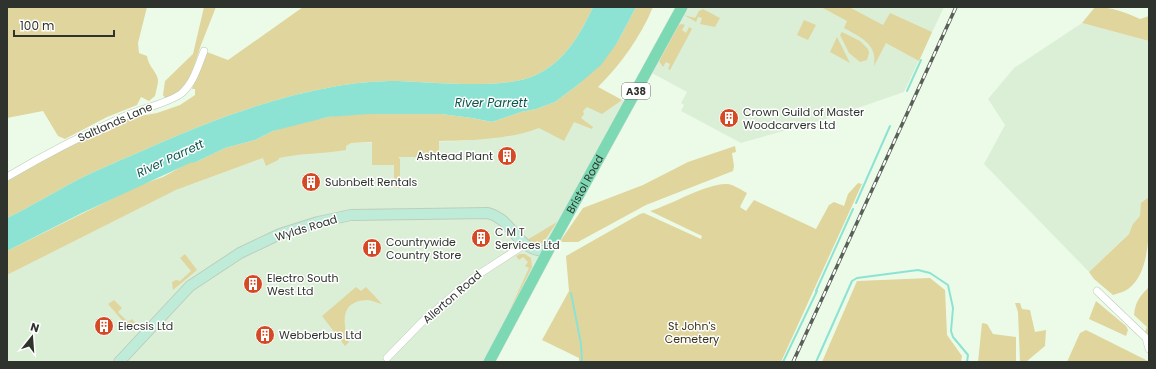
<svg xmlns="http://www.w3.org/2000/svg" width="1156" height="369" font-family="Poppins,sans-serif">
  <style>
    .built { fill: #dbefd7 }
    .green { fill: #e0d59d }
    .water { fill: #8de3d3 }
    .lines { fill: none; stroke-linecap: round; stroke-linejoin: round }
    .stream { stroke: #8de3d3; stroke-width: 2 }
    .street-casing { stroke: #becdba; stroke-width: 8 }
    .secondary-casing { stroke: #becdba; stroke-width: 12 }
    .primary-casing { stroke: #e2e3e2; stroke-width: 12 }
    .street { stroke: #fff; stroke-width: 7 }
    .secondary { stroke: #beecd9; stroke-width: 10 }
    .primary { stroke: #7cd9b3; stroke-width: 11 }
    .rail-casing { stroke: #586057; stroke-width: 3.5 }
    .rail { stroke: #fff; stroke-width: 2; stroke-dasharray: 6; stroke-linecap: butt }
    .labels { text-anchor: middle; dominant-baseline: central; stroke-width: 3; stroke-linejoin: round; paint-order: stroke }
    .shield { fill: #fff; stroke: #6d716c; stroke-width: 1 }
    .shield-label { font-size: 10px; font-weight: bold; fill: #2e342d }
    .poi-label { font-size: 11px; fill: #2e342d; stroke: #fff; text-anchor: start }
    .street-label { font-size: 11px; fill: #2e342d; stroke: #fff }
    .park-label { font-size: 11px; fill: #393315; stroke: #fff }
    .water-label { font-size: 12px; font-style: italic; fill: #0a564c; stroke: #fff }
  </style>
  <rect width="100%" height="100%" fill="#ecfbe8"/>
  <g class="built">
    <polygon points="686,7 688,8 944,7 904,92 826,119 741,143 681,111 684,105 681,103 687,92 648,71"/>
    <polygon points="1082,23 1149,41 1149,228 1140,223 1089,272 984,164 1005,125 988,99 1014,68"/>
    <polygon points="598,87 626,102 483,362 7,362 7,275 176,190 263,158 351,143 460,141 509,136"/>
  </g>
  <g class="green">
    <path d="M 7,7 L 147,7 L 138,43 L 139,53 L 147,56 C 148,66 157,72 158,80 C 158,85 156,91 155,96 L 149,101 L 141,97 L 137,105 L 107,117 L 65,139 L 58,136 L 43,111 L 7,118 Z"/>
    <path d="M 204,7 L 216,7 C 211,20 206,32 201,45 C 194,65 190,92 165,98 L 163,95 L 165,81 L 193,54 Z"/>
    <path d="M 303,7 L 593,7 C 580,35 565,61 536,75 C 504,90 433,82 397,81 C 376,81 352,83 332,87 C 264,99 198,126 135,154 C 116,162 97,170 79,179 C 54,192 32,206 7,218 L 7,181 L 75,143 L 129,118 L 157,113 L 180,105 L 195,95 L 195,89 L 192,89 L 193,85 L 207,52 L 228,60 Z"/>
    <path d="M 636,7 L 653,7 C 640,38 621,64 598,87 L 622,100 L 602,114 L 587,107 L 583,111 L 584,114 L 581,118 L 593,127 L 592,129 L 574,122 L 564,141 L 539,128 C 512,139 469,141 439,141 L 439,153 L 418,153 L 418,157 L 398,157 L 400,159 L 400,188 L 394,188 L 394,165 L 372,165 L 372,142 L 351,143 L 346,146 L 346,150 C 323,154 301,153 279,158 L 278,160 L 266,166 L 263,158 L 176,190 L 7,275 L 7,251 L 140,185 L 163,177 L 190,162 L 196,162 L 225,148 L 255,140 L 273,131 L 299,123 L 328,117 L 347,114 L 387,113 L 441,114 L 472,118 L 492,122 L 521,112 L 536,109 L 555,102 L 579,84 L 617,43 Z"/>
    <path d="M 821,7 L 849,7 L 883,25 L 890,13 L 932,32 L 919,61 L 886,43 L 874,66 C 878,44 860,37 844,28 L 847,21 Z"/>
    <path d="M 1095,7 C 1112,7 1125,12 1140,19 L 1149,16 L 1149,41 L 1082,23 Z"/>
    <polygon points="703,9 720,18 715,27 700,24 702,18 698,17 696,22 684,15 695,18 699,11"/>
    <polygon points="804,20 816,25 808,40 797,35"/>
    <polygon points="682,24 685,25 682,30 686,33 689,27 692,29 670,70 668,69 670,64 666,62 663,67 659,61 678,25"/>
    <polygon points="842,32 860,41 868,49 869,53 867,60 860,62 849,53 840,35"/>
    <polygon points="837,37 850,63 830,52"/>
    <polygon points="735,146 736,152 732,153 734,166 733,171 646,205 578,242 562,242 561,240 583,208 643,185 688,162"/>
    <path d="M 858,183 L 862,184 L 781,362 L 579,362 L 579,358 L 542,340 L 569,291 L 566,256 L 640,214 L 644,213 L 701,239 L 702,236 L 650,211 C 671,205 707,183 727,184 C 733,184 741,190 747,193 L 740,207 L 746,211 L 754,200 L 816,229 L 829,205 L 834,202 L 844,206 L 848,194 Z"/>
    <path d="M 1149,197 C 1149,224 1152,272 1128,289 C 1124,292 1118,293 1113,295 L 1094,279 L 1089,272 L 1129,234 L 1133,224 L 1140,216 L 1141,203 Z"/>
    <polygon points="557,222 543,243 536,245 527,240"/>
    <polygon points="185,254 197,270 173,290 172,282 176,280 180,281 191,271 180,258"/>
    <polygon points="520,254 525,254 531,258 532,267 501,329 529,268 525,266 528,262 523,257 519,260 516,256"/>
    <polygon points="930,278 945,290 947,335 962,356 961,362 822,362 857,281"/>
    <path d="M 356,287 L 361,291 L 366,287 L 382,304 C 377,303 372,300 367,300 C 339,301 343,324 349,342 L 345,346 L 322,316 Z"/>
    <path d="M 1149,287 L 1149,336 L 1145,332 L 1147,327 L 1134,315 C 1135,302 1140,296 1149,287 Z"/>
    <polygon points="114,300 122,308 118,312 128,322 132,319 138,326 134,331 128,325 127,326 108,304"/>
    <polygon points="1096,301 1126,326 1128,330 1126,336 1089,319"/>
    <polygon points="1015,303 1020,303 1022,309 1030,310 1035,332 1046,330 1045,346 1026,362 1020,362 1018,312"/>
    <polygon points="982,323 987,324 993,334 1016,337 1016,362 978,362"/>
    <polygon points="1086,330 1148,361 1149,362 1067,362 1080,333"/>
  </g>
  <path class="water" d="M 593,7 L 636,7 L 617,43 L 601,65 L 579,84 L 555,102 L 536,109 L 521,112 L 492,122 L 472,118 L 441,114 L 369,114 L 328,117 L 273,131 L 255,140 L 225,148 L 196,162 L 190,163 L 82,213 L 7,251 L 7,218 C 32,206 54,192 79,179 C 97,170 116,162 135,154 C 198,126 264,99 332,87 C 352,83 376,81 397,81 C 433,82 504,90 536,75 C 565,61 580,35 593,7 Z"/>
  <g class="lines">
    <g class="stream">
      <polyline points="907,91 921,60"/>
      <polyline points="856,203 890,126"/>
      <polyline points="816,291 853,209"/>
      <polyline points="571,293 581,344 582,362"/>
      <polyline points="783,362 817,291"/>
      <polyline points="816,362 852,281 857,278 918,270 930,273 948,285 953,308 951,331 953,337 968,355 967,362"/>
    </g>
    <g class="street-casing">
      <g id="street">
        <path d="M 7,177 C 44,155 83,135 123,117 C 137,110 172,102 182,93 C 194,82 198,66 204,51"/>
        <polyline points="1097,291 1146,338 1149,349"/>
        <polyline points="387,358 421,323 473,278 524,245"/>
      </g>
    </g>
    <g class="secondary-casing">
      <path id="secondary" d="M 119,362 L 190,286 L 240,253 L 280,234 L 318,222 L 351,215 L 488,213 C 515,220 515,252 548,251"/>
    </g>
    <g class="primary-casing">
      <g id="primary">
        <path id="s1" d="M 489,362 L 548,251 L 682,7"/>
      </g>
    </g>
    <use href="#street" class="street"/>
    <use href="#secondary" class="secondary"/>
    <use href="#primary" class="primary"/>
    <g class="rail-casing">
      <polyline id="rail" points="793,362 956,7"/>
    </g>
    <use href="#rail" class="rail"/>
  </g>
  <defs>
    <g id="building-disc" transform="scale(1)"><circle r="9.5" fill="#d44a24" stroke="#fff"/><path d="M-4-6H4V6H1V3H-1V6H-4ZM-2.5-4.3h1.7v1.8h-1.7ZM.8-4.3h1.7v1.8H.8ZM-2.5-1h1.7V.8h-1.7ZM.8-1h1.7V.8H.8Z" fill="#fff"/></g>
  </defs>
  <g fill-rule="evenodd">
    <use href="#building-disc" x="729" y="118"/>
    <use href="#building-disc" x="507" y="156"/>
    <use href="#building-disc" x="311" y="182"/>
    <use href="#building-disc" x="481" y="238"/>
    <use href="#building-disc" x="372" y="248"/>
    <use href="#building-disc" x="253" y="284"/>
    <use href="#building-disc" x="104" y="326"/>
    <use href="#building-disc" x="265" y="335"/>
  </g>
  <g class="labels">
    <rect class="shield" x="622" y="83" width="28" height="16" rx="3"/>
    <g class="shield-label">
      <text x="636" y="91">A38</text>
    </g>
    <g class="poi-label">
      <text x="743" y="112">Crown Guild of Master<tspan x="743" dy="13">Woodcarvers Ltd</tspan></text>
      <text x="493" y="156" text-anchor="end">Ashtead Plant</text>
      <text x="325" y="182">Subnbelt Rentals</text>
      <text x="495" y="232">C M T<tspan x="495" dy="13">Services Ltd</tspan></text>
      <text x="386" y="242">Countrywide<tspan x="386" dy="13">Country Store</tspan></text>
      <text x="267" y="278">Electro South<tspan x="267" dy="13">West Ltd</tspan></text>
      <text x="118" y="326">Elecsis Ltd</text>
      <text x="279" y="335">Webberbus Ltd</text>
    </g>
    <g class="street-label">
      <text transform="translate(115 122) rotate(-24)">Saltlands Lane</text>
      <text stroke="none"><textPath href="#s1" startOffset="202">Bristol Road</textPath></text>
      <text transform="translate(306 228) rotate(-17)">Wylds Road</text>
      <text transform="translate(452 297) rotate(-41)">Allerton Road</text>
    </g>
    <g class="park-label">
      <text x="692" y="326">St John's<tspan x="692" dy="13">Cemetery</tspan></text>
    </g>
    <g class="water-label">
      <text x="491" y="102">River Parrett</text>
      <text transform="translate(170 158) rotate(-25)">River Parrett</text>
    </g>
  </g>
  <rect width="1156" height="369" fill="none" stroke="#2e342d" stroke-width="16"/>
  <g transform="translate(32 337) rotate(17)" stroke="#ffffff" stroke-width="3" paint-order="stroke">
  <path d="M0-3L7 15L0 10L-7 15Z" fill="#2e342d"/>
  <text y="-6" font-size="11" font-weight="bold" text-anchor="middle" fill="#2e342d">N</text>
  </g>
  <path d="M14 30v6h100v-6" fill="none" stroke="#2e342d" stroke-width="2"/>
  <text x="20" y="30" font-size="12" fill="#2e342d" stroke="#ffffff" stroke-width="3" paint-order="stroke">100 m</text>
</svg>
